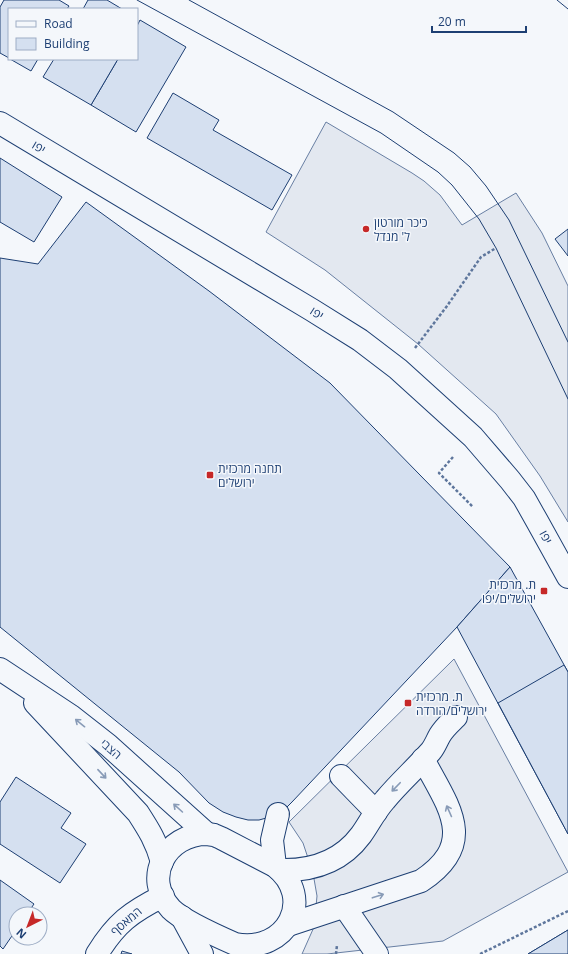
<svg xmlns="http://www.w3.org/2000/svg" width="568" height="954" font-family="'Open Sans','Noto Sans Hebrew',sans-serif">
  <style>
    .parking { fill: #e3e8f0; stroke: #687fa3 }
    .building { fill: #d5e0f0; stroke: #1d3f73 }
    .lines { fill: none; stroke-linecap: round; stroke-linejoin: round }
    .minor-casing { stroke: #1d3f73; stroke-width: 24 }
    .path { stroke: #5e769c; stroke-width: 2.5; stroke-dasharray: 3 2; stroke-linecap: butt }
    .minor { stroke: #f4f7fb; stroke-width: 22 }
    .tram { stroke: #1d3f73; stroke-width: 1 }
    .oneway { stroke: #889bb7 }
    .poi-dot { fill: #c62828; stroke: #f4f7fb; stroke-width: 1.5 }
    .labels { text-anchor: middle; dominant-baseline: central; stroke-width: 3; stroke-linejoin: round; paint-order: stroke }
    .street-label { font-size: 12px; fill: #1d3f73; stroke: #f4f7fb }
    .poi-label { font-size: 12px; fill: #1d3f73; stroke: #f4f7fb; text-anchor: start }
  </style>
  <rect width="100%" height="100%" fill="#f4f7fb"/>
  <g class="parking">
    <polygon points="326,122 412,173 424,181 440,195 462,225 516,193 542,233 568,286 568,522 540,476 496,414 418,344 325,270 266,232"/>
    <polygon points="454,659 568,872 443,941 327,954 302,954 314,927 317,896 313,873 303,843 289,822"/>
  </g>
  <g class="building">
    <polygon points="4,0 59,0 69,6 67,9 9,9 9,58 0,53 0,7"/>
    <polygon points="88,0 107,0 122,9 83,9"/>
    <polygon points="140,20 186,47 136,132 91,105 118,59 137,59 137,26"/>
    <polygon points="10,59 38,59 31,71"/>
    <polygon points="54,59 118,59 91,105 43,77"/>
    <polygon points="173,93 219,120 213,130 292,175 272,210 147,138"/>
    <polygon points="0,158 62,197 34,242 0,222"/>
    <polygon points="86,202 209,291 330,383 510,567 457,627 292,802 283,811 270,817 259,820 248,820 236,817 223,812 209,803 179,772 0,627 0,258 38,264"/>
    <polygon points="568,229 568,256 555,239"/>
    <polygon points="510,567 568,672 568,834 457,627"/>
    <polygon points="564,665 568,672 568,834 498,703"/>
    <polygon points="16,777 71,813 61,828 86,844 60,883 0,844 0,802"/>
    <polygon points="0,880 34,904 27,914 16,914 16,930 3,949 0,946"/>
    <polygon points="568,930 568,954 528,954"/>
    <polygon points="568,930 568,954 528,954"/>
    <polygon points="122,951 132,954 121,954"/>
  </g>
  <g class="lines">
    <g class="minor-casing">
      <g id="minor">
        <polyline points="0,123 312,310 360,340 398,369 473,437 510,480 524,498 537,521 568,577"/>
        <polyline points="0,669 71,716 108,745 207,834"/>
        <path d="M 35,703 L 138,813 C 149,830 156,841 162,862"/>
        <polyline points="341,776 376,812"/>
        <path d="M 207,834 L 214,835 L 221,838 L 275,866 C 316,898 287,954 235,944 C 219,937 183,921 171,909 C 142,878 166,834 207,834 Z"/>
        <polyline points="275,866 272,840 278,814"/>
        <path d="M 280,870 C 312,871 341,862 361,835 C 369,824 375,811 385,800 C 399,783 416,768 431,751 C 435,746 437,740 440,735 C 444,728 450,723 456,717"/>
        <polyline points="344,906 377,954"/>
        <polyline points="182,917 202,954"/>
        <path d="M 288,925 L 421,881 C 479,843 448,806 423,759"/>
        <path d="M 97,954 C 116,923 131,912 163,896"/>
      </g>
    </g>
    <g class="path">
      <polyline points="415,348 447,306 481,257 496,248"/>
      <polyline points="453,457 439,473 473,507"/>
      <polyline points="336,954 337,945"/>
      <polyline points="480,954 568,911"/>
    </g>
    <use href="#minor" class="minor"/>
    <g class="tram">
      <polyline points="137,0 381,133 438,172 452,185 479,219 496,248 568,399"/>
      <polyline points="189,0 393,112 454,153 470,167 486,186 509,220 568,342"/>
      <polyline points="557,0 568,9"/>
    </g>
  </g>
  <defs><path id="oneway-shaft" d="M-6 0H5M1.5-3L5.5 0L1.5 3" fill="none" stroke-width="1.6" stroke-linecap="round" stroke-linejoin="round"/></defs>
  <g class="oneway">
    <use href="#oneway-shaft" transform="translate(80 723) rotate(-141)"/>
    <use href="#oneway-shaft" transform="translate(102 774) rotate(47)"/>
    <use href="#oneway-shaft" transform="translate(396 787) rotate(134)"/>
    <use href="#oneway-shaft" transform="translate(178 808) rotate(-138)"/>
    <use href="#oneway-shaft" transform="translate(449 811) rotate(-114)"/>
    <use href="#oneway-shaft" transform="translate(378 896) rotate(-18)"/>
  </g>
  <g class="poi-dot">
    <circle cx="366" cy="229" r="4"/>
    <rect x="206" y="471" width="8" height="8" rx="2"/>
    <rect x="540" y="587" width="8" height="8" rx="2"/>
    <rect x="404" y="699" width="8" height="8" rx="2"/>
  </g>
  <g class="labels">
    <g class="street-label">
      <text transform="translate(39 147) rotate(31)">יפו</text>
      <text transform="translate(317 313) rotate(32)">יפו</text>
      <text transform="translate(546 537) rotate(62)">יפו</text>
      <text transform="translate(111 749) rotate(41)">הצבי</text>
      <text transform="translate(126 921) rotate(-40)">המאסף</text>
    </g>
    <g class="poi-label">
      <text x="374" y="222">כיכר מורטון<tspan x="374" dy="14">ל' מנדל</tspan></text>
      <text x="218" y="468">תחנה מרכזית<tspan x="218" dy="14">ירושלים</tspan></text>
      <text x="536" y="584" text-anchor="end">ת. מרכזית<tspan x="536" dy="14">ירושלים/יפו</tspan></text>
      <text x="416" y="696">ת. מרכזית<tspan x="416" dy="14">ירושלים/הורדה</tspan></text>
    </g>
  </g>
  <rect x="8" y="8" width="130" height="52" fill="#f4f7fb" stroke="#9eadc5"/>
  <rect x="16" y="21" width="20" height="6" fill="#f4f7fb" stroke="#9eadc5"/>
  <text x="44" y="28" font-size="12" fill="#1d3f73">Road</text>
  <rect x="16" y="38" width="20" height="12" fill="#d5e0f0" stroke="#9eadc5"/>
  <text x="44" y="48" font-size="12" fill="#1d3f73">Building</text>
  <g transform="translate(28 926) rotate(222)"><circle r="19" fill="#f4f7fb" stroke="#9eadc5"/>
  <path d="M0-3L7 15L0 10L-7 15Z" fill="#c62828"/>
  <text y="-6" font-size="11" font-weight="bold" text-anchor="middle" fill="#1d3f73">N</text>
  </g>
  <path d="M432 26v6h94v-6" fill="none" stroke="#1d3f73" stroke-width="2"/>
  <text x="438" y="26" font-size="12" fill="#1d3f73" stroke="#f4f7fb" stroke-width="3" paint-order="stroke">20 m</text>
</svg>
